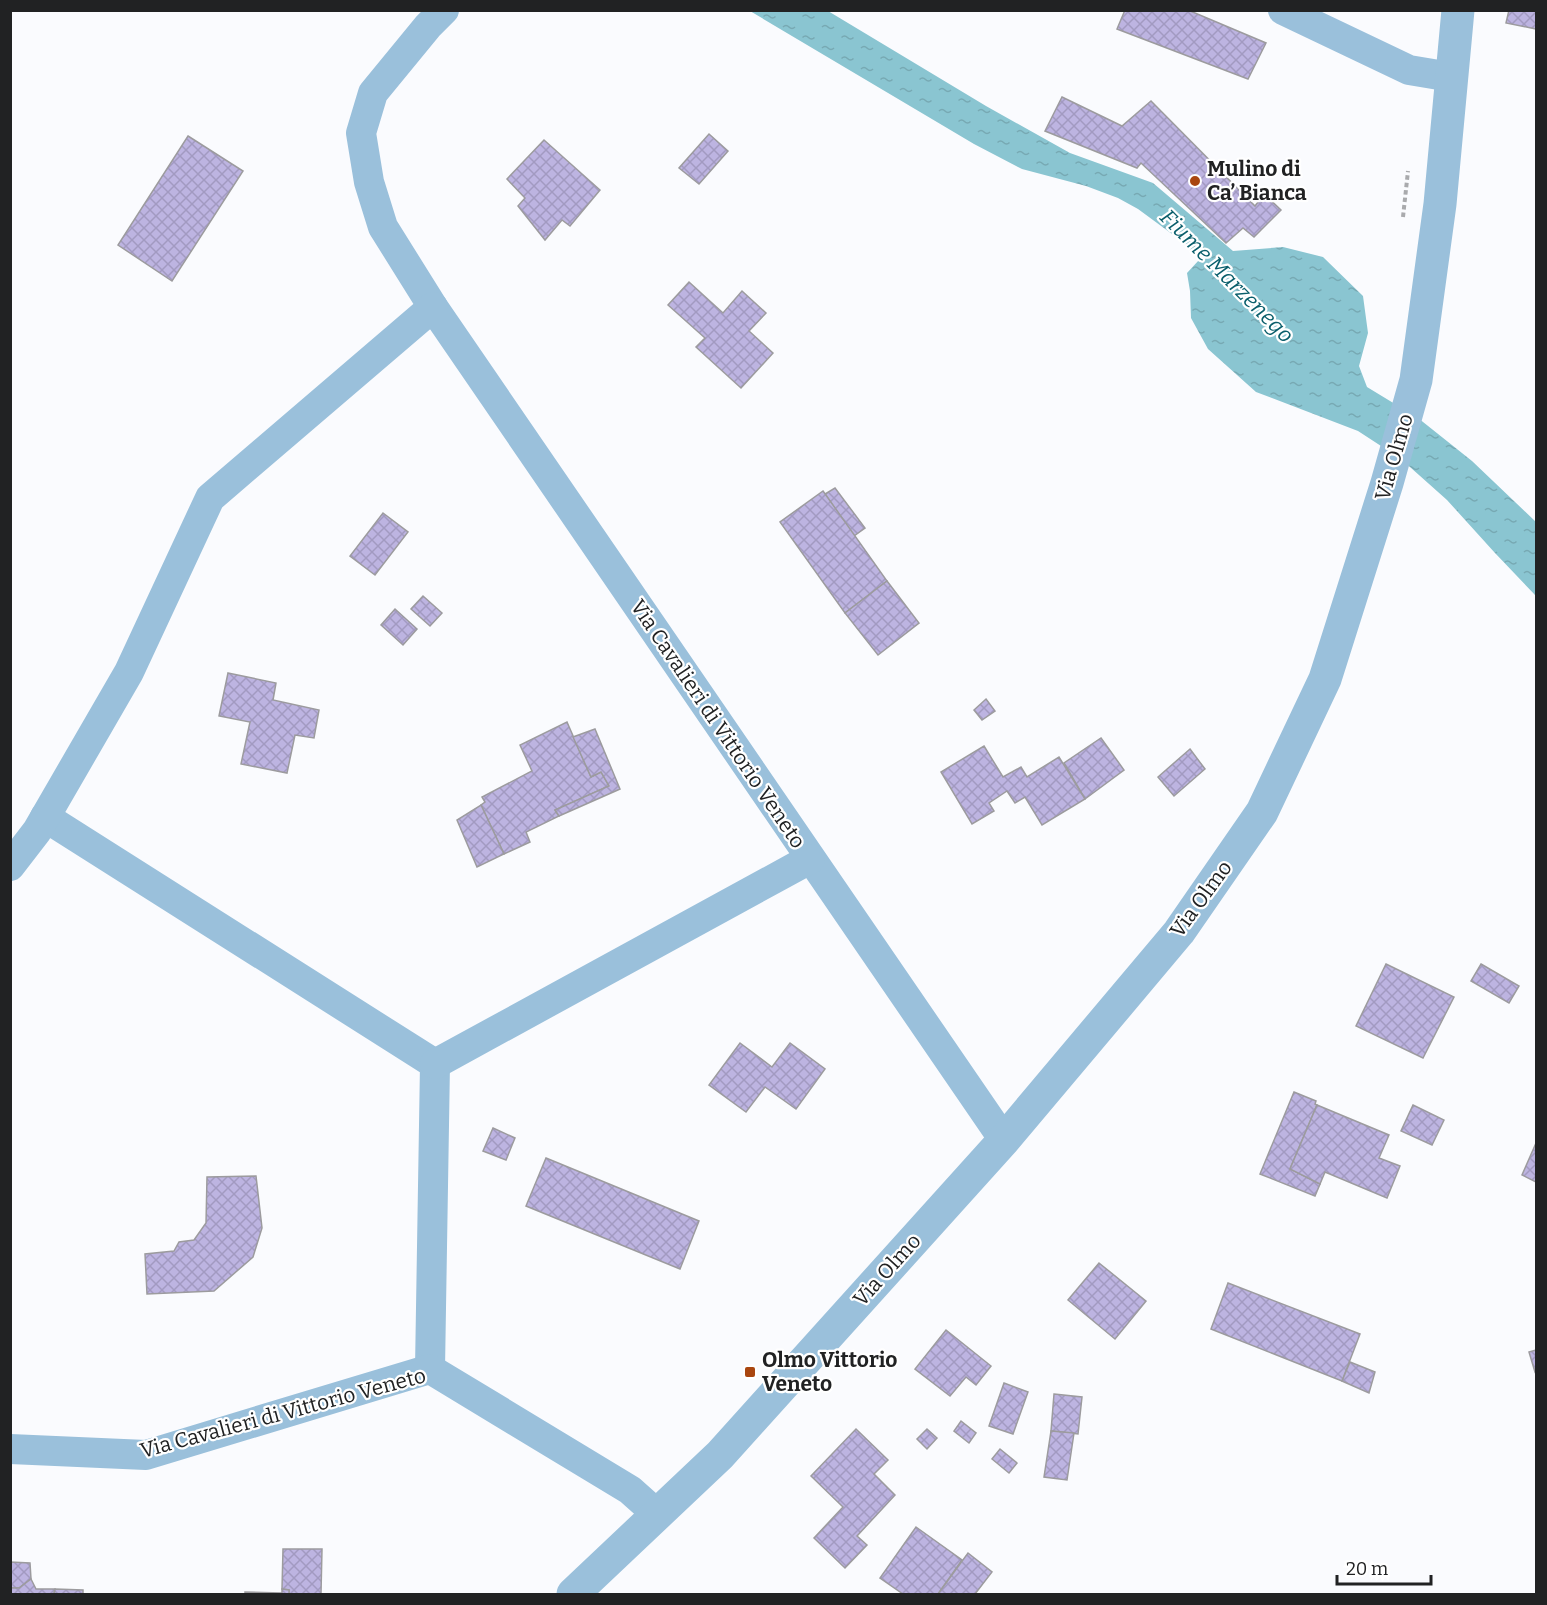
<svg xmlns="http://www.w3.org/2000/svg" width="1547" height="1605" font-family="Bitter,serif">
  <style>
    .water { fill: url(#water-ripples) }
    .building { fill: url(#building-cross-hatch); stroke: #9c9b9e; stroke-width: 1.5 }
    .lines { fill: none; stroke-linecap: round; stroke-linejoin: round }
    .path { stroke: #a9aaad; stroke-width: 4; stroke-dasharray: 4.5 3; stroke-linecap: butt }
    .minor { stroke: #9ac0db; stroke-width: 30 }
    .tertiary { stroke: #9ac0db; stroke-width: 33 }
    .poi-dot { fill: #a9460f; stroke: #fff; stroke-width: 2 }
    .labels { text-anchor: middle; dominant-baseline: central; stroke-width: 4.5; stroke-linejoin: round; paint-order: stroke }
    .poi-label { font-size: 21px; font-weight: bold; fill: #212223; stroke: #fff; text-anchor: start }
    .street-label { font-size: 21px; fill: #212223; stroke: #fff }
    .water-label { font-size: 22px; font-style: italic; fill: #0b5f6c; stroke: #fff }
  </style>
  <defs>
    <pattern id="water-ripples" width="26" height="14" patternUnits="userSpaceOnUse" patternTransform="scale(1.5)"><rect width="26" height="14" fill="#8ac5d1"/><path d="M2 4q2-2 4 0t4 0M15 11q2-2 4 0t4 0" fill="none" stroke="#77a9b3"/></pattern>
    <pattern id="building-cross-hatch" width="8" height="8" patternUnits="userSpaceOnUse" patternTransform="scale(1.5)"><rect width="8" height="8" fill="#bdb4e1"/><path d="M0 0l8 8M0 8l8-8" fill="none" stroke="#a29ac1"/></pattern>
  </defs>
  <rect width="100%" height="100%" fill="#fafbfe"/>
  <polygon class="water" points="750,11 828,11 986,106 1070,153 1153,183 1233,251 1283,247 1323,257 1363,296 1368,333 1359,366 1367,387 1418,418 1472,461 1536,522 1536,596 1495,553 1447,500 1401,459 1358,431 1256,392 1208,349 1191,318 1190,291 1187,273 1199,260 1187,245 1138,209 1118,198 1086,186 1022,169 974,144"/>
  <g class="building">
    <polygon points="1125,10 1188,10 1266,43 1248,79 1117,29"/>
    <polygon points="1509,10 1536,10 1536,29 1506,23"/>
    <polygon points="1062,97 1122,126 1151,101 1255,206 1264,194 1281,210 1254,237 1243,228 1226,243 1141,163 1137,168 1045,131"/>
    <polygon points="709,134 728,151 699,184 679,168"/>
    <polygon points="188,136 243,171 172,281 118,245"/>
    <polygon points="544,140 600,190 570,226 562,220 545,240 518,206 525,198 507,179"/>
    <polygon points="689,282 723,313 742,291 766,313 749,331 773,353 741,388 696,347 705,338 668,305"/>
    <polygon points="835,488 865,528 854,536 825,494"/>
    <polygon points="823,491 887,581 845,613 780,522"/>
    <polygon points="383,513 408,532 375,575 350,556"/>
    <polygon points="887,581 919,623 878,655 845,613"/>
    <polygon points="423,596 442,613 430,626 411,609"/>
    <polygon points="395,609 417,629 403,645 381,625"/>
    <polygon points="228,673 276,683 273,700 319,710 314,738 295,735 287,773 241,764 250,722 219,716"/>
    <polygon points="986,699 995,711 982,720 974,710"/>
    <polygon points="567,722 591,777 601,772 609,786 555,810 559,816 526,832 530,842 504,854 481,805 485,802 482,797 532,771 520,745"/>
    <polygon points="595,729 620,789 559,816 555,810 609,786 601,772 591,777 573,737"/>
    <polygon points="1101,738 1124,770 1085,799 1064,763"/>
    <polygon points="984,746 1003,777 1021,767 1027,777 1059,757 1085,799 1042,825 1025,797 1015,803 1007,791 989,803 994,811 972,824 941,772"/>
    <polygon points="1190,749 1205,769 1174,796 1158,777"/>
    <polygon points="481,805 504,854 477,867 457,820"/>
    <polygon points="1386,964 1454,997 1423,1058 1356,1026"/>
    <polygon points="1481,964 1519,986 1509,1003 1471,981"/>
    <polygon points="740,1043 772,1067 790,1043 825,1069 796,1109 765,1087 746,1112 709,1085"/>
    <polygon points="1294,1092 1316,1101 1315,1104 1317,1105 1290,1169 1320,1184 1315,1196 1260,1174"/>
    <polygon points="1317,1105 1389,1135 1379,1158 1400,1166 1387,1198 1325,1172 1320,1184 1290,1169"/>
    <polygon points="1413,1105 1444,1120 1432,1145 1401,1131"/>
    <polygon points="493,1128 515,1138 506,1160 483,1151"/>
    <polygon points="1536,1143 1536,1182 1522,1175"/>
    <polygon points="546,1158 699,1221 680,1269 526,1206"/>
    <polygon points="256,1176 262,1228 253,1257 214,1291 147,1294 145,1254 174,1251 179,1242 194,1240 206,1223 207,1177"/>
    <polygon points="1099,1263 1146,1301 1115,1339 1068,1300"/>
    <polygon points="1228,1283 1360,1334 1342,1381 1211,1329"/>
    <polygon points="946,1330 991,1366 976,1385 966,1377 950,1396 915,1369"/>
    <polygon points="1536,1350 1536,1371 1535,1372 1529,1352"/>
    <polygon points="1350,1362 1375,1372 1369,1393 1342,1381"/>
    <polygon points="1004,1383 1028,1392 1013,1434 989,1426"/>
    <polygon points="1054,1394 1082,1397 1078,1434 1051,1431"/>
    <polygon points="961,1421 976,1433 969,1443 954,1431"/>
    <polygon points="856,1429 888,1460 874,1474 895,1495 857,1536 867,1545 845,1568 814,1538 843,1507 811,1476"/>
    <polygon points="927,1429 937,1438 927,1449 917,1439"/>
    <polygon points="1051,1431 1074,1433 1067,1480 1044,1477"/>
    <polygon points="1000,1449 1017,1463 1009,1473 992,1459"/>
    <polygon points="916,1527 962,1560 938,1594 903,1594 880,1578"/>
    <polygon points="283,1549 322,1549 321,1594 289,1594 289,1590 282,1589"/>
    <polygon points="968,1553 992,1572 975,1594 938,1594"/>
    <polygon points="10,1562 30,1563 31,1579 19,1588 10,1588"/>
    <polygon points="31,1579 36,1589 55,1589 54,1594 10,1594 10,1588 19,1588"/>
    <polygon points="55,1589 83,1590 83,1594 54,1594"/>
    <polygon points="282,1589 289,1590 289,1594 245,1594 245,1592 282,1593"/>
  </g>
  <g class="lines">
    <polyline class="path" points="1403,217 1408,171"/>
    <g class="minor">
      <polyline points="1283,10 1409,70 1451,77"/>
      <polyline points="433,307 383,227 369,182 361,133 373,93 428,26 444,10"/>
      <polyline points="45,817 435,1064 430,1369"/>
      <polyline points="10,866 37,831 129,672 210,498 433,307 1004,1140"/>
      <polyline points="435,1064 810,859"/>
      <polyline points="10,1449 146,1455 430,1369 630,1490 658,1515"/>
    </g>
    <polyline class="tertiary" points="573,1594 720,1455 1004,1140 1179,932 1262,812 1325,679 1387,483 1416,380 1440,204 1458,10"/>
  </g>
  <g class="poi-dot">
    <circle cx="1195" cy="181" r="6"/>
    <rect x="744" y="1366" width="12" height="12" rx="3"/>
  </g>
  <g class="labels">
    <g class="poi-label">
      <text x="1207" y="169">Mulino di<tspan x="1207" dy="24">Ca’ Bianca</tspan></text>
      <text x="762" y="1360">Olmo Vittorio<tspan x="762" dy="24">Veneto</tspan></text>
    </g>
    <g class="street-label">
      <text transform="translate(1394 457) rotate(-74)">Via Olmo</text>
      <text transform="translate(718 724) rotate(56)">Via Cavalieri di Vittorio Veneto</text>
      <text transform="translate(1201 899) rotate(-54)">Via Olmo</text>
      <text transform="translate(887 1270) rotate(-48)">Via Olmo</text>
      <text transform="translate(283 1413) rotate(-15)">Via Cavalieri di Vittorio Veneto</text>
    </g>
    <g class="water-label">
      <text transform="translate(1227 276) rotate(45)">Fiume Marzenego</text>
    </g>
  </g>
  <rect width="1547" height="1605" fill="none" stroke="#212223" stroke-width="24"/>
  <path d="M1337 1575v9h94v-9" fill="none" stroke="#212223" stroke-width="3"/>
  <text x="1346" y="1575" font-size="18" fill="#212223" stroke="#ffffff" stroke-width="4.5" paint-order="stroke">20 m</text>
</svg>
